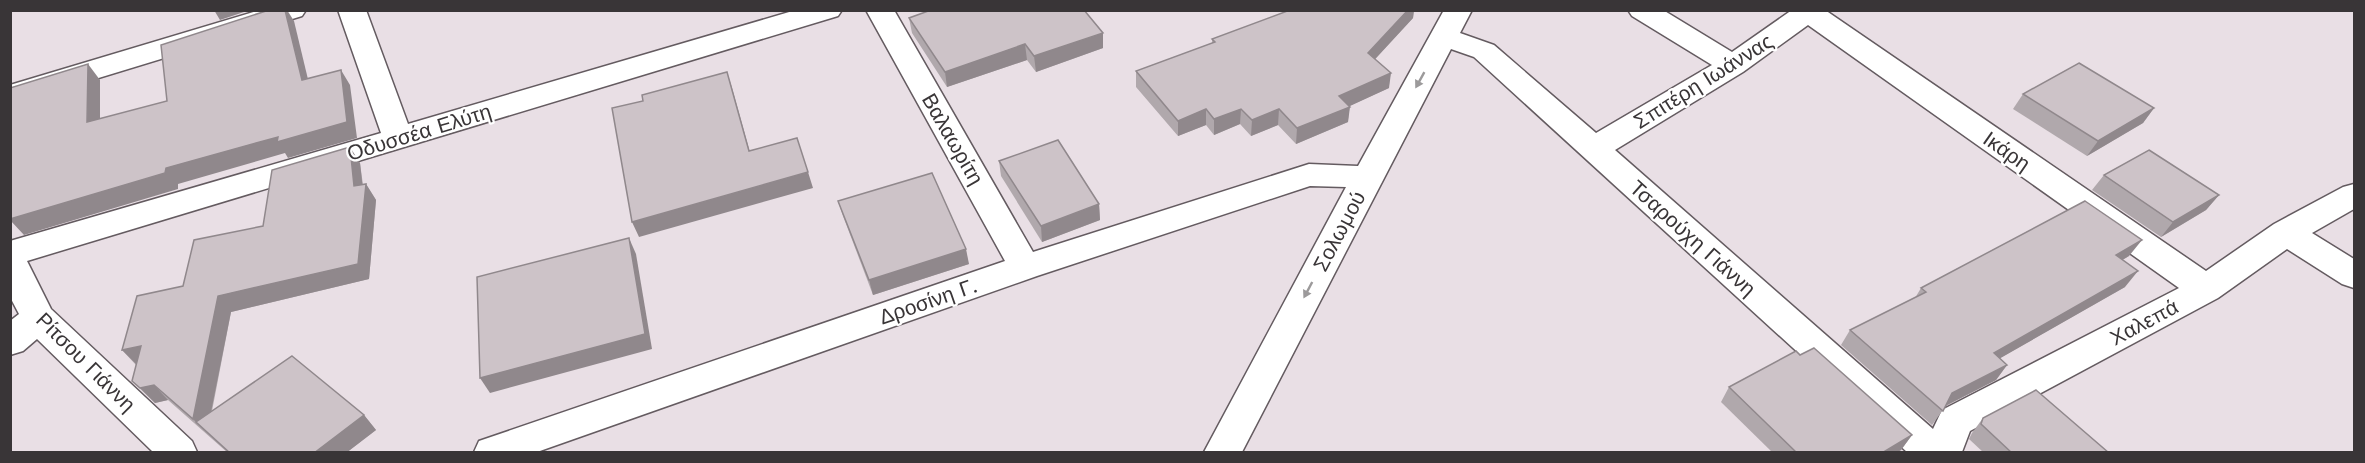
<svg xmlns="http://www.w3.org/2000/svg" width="2365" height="463" font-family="'Work Sans',sans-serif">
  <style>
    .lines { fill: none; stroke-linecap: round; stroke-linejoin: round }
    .minor-casing { stroke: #645b60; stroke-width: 3 }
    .minor { fill: #fff; fill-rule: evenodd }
    .wall { fill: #b0a8ac }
    .shaded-wall { fill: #90888c }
    .building { fill: #cdc3c8; stroke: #90888c; stroke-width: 1.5 }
    .oneway { fill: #9c9a9b }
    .labels { text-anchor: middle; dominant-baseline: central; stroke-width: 4.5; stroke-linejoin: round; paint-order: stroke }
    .street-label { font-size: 21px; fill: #393537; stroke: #fff }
  </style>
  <rect width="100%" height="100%" fill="#e9dfe5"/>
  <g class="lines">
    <g class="minor-casing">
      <g id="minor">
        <polygon points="260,10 306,10 302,16 10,105 10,85"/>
        <polygon points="338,10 366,10 408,124 796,10 842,10 838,16 27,261 51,309 192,441 197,452 153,452 37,339 23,351 10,355 10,321 19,314 10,297 10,241 381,133"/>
        <path d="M 866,10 L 894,10 L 1033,252 L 1309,164 L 1358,166 L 1444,10 L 1472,10 L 1460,33 L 1494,45 L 1596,133 L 1712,65 L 1632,16 L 1628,10 L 1663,10 L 1732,52 L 1792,10 L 1825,10 L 2206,271 L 2274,224 L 2343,187 L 2354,184 L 2354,209 L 2312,233 L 2354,259 L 2354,288 L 2342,284 L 2287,249 L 2218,298 L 1970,431 L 1962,452 L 1907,452 L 1474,57 L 1451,49 L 1242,452 L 1204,452 L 1346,187 L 1310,186 L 1037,276 L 537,452 L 474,452 L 479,441 L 1005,261 ZM 1808,25 L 2179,288 L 1942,410 L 1933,429 L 1615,150 L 1743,72 Z"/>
      </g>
    </g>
    <use href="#minor" class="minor"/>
  </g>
  <g class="wall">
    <polygon points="1285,10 1414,10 1413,18 1375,59 1389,88 1349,106 1348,122 1296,144 1278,125 1251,136 1240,124 1214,135 1206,125 1178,136 1136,87 1136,71 1212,43 1212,39 1286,12"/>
    <polygon points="909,18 1103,33 1103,48 1036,72 1027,60 947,87 912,33"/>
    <polygon points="2023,94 2154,108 2143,123 2087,156 2013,109"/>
    <polygon points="999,161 1099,204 1100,220 1042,242 1001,176"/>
    <polygon points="360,163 363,185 366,184 376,200 369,279 231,312 212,411 364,415 376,430 346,453 228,453 168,400 155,403 132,381 136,365 122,350 183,286 263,226"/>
    <polygon points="2104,175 2219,195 2206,210 2161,237 2092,190"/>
    <polygon points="838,201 969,264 873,295 843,216"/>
    <polygon points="2129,256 2122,260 2125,287 2000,358 2007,365 1996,380 1946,406 1932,425 1841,345 1850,330 1915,298 1921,288"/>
    <polygon points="1800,355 1912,435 1901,450 1896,453 1773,453 1721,402 1729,387"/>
    <polygon points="1983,418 2109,453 1984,453 1969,439 1972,433"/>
  </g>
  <g class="shaded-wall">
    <polygon points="214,10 250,10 220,20"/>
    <polygon points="285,10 287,10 294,21 312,96 302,80"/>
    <polygon points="1408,10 1414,10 1413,18 1366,69 1368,53"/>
    <polygon points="1103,33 1103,48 1036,72 1034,56"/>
    <polygon points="1025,44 1027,60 947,87 945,72"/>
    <polygon points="88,64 100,80 100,137 87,122"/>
    <polygon points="341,70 350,85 357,138 288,158 285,153 178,184 178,189 24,235 10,220 10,219 166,168"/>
    <polygon points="727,72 732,88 754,167 749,151"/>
    <polygon points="1391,73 1389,88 1337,112 1339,96"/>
    <polygon points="1350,107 1348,122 1296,144 1297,128"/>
    <polygon points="2154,108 2143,123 2087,156 2098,141"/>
    <polygon points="1206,109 1206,125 1178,136 1178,121"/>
    <polygon points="1241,109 1240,124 1214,135 1214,119"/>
    <polygon points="1279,109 1278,125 1251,136 1252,120"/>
    <polygon points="350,147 360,163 364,199 366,184 376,200 369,279 231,312 207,432 196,422 207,434 193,419 218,296 354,186"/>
    <polygon points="808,172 813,188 639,237 632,222"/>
    <polygon points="2219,195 2206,210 2161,237 2173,222"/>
    <polygon points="1099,204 1100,220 1042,242 1041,226"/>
    <polygon points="629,238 636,254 652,349 490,393 480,378"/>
    <polygon points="2142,240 2129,256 2104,271 2116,255"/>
    <polygon points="966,249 969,264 873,295 869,280"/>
    <polygon points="2138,271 2125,287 1983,368 1994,353"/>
    <polygon points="141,346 137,365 122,350"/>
    <polygon points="2007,365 1996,380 1941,408 1952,393"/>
    <polygon points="154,385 168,400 155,403 140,388"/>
    <polygon points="364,415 376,430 346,453 314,453"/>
    <polygon points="1912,435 1901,450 1896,453 1882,453"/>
  </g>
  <g class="building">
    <polygon points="269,10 285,10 302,80 341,70 347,122 277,142 278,137 166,168 165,173 10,219 10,88 88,64 87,122 167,101 161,45"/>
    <polygon points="931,10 1084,10 1103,33 1034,56 1025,44 945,72 909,18"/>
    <polygon points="1290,10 1408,10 1368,53 1391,73 1339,96 1350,107 1297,128 1279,109 1252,120 1241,109 1214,119 1206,109 1178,121 1136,71 1215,42 1212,39"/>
    <polygon points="2079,63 2154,108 2098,141 2023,94"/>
    <polygon points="727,72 749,151 797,138 808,172 632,222 612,108 643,101 642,95"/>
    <polygon points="1058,140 1099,204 1041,226 999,161"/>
    <polygon points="350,147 354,186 366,184 358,264 218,296 193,419 154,385 140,388 132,381 141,346 122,350 137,296 183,286 194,240 263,226 272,170"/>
    <polygon points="2149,150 2219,195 2173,222 2104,175"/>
    <polygon points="932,173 966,249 869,280 838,201"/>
    <polygon points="2085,201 2142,240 2116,255 2138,271 1994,353 2007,365 1952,393 1943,411 1850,330 1926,292 1921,288"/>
    <polygon points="629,238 645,334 480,378 477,277"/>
    <polygon points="1814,348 1912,435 1882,453 1797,453 1729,387 1796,351 1800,355"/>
    <polygon points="292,356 364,415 314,453 230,453 196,422"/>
    <polygon points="2036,390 2109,453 2012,453 1981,424 1983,418"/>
  </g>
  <defs><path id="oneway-solid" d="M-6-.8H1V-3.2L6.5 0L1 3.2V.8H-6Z" transform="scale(1.5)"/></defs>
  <g class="oneway">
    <use href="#oneway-solid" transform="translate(1420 80) rotate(119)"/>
    <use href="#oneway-solid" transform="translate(1308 290) rotate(118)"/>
  </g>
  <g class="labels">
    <g class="street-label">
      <text transform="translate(1703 81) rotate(-32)">Σπιτέρη Ιωάννας</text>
      <text transform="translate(419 132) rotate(-17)">Οδυσσέα Ελύτη</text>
      <text transform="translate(953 139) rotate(60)">Βαλαωρίτη</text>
      <text transform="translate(2007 151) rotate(35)">Ικάρη</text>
      <text transform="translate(1339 231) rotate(-62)">Σολωμού</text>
      <text transform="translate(1693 238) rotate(42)">Τσαρούχη Γιάννη</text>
      <text transform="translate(928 301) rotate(-19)">Δροσίνη Γ.</text>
      <text transform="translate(2144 322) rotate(-28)">Χαλεπά</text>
      <text transform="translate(86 362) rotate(45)">Ρίτσου Γιάννη</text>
    </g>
  </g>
  <rect width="2365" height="463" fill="none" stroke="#393537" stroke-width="24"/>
</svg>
